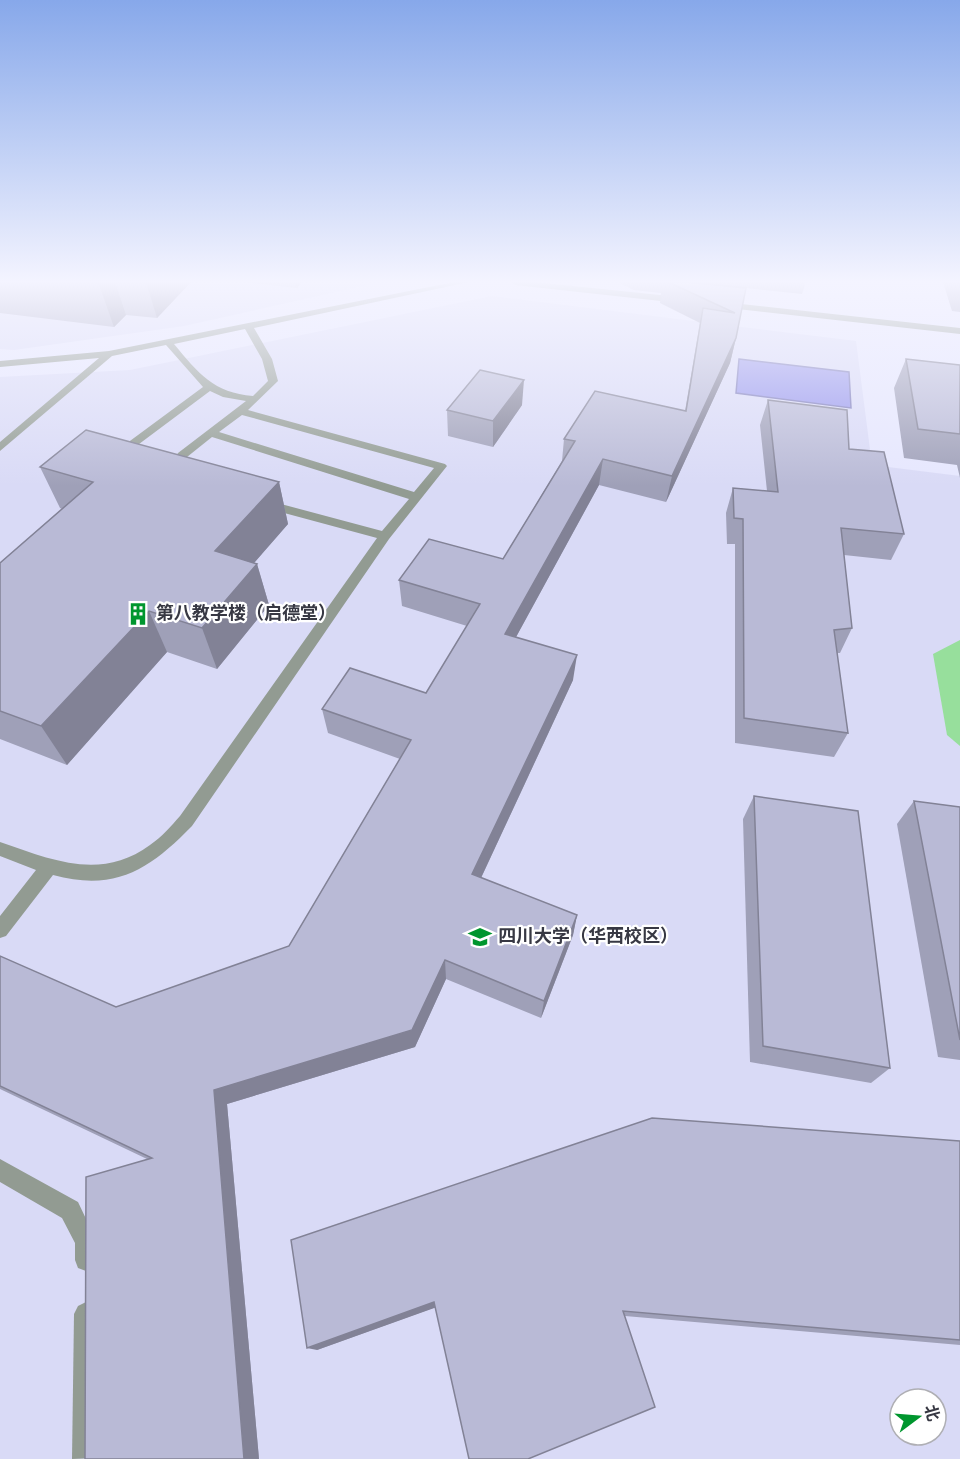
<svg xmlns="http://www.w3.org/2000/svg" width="960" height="1459" font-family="Overpass,'Noto Sans SC',sans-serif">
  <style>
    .built { fill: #d9daf6; fill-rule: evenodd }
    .green { fill: #97df9c }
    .water { fill: #9695ec; stroke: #7a79b9; stroke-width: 1.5 }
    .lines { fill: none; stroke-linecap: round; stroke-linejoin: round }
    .minor { fill: #929b92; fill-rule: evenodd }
    .wall { fill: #9fa0b8 }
    .shaded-wall { fill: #828296 }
    .building { fill: #b9bad6; stroke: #828296; stroke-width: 1.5 }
    .labels { text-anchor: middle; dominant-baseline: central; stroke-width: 4.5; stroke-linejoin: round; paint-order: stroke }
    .poi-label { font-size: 18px; font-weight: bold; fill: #373843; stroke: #fff; text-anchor: start }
  </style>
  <rect width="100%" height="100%" fill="#e6e7fe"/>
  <g class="built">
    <polygon points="0,282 381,282 184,326 14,350 0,349"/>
    <path d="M 492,296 L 856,341 L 872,465 L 960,476 L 960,1459 L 0,1459 L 0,377 L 130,370 ZM 900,1399 L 936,1399 L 936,1435 L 900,1435 Z"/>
  </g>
  <polygon class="green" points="960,640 960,746 947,735 933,654"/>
  <polygon class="water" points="739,359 849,372 851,408 736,393"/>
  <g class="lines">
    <g class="minor">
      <path d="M 454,282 L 469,282 L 254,328 L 272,359 L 278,381 L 248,410 L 445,464 L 447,466 L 389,539 L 192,826 C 150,869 116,892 53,875 L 6,936 L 0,938 L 0,916 L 36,870 L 0,856 L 0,842 C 52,860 101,881 150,845 C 162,837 171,826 180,816 L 377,538 L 262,507 L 262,501 L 266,500 L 382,531 L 409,499 L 212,437 L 187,457 L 178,473 L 170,473 L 168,471 L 178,453 L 246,401 L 223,397 L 210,391 L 123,456 L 115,456 L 115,452 L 203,387 L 166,345 L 112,356 L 0,451 L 0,442 L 99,358 L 0,367 L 0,361 L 109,351 ZM 245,329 L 262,359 L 268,381 L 253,396 C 214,393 198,373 174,344 ZM 242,415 L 434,468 L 414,492 L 219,432 Z"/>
      <polygon points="511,282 535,282 679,297 683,300 679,303 515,285"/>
      <polygon points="723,302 960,328 960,334 720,307 718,305"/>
      <polygon points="0,1159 78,1202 97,1242 97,1260 94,1268 86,1271 78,1268 75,1260 75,1243 62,1218 0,1182"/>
      <polygon points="86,1302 94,1306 98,1314 97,1458 72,1459 74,1314 78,1306"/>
    </g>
  </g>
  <g class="wall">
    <polygon points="0,282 191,282 157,318 126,315 114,327 0,313"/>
    <polygon points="242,282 301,282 297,288"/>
    <polygon points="617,282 806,282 802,294 746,288 736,338 730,363 666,502 599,485 516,637 573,680 481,878 577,915 573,935 541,1018 446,979 415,1047 227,1104 259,1459 147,1159 0,1089 0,956 116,1007 289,946 400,759 328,733 322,709 426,693 467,626 402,606 399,580 503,559 562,461 564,439 685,411 700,323 660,303 661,293 634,290"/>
    <polygon points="943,282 960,282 960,312 952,311"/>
    <polygon points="906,359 960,365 960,478 957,465 904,458 894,388"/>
    <polygon points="768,400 849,449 904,534 891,560 844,555 852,628 840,653 837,653 848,733 834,757 735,743 735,544 727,544 726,513 733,488 767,491 760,425"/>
    <polygon points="522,405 493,447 448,436 447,410"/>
    <polygon points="40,467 279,482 288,524 254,563 257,564 269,605 217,669 167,652 67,765 0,739 0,563 62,509 60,508"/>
    <polygon points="754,796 890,1068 871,1083 750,1062 743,819"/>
    <polygon points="914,801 960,807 960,1060 938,1057 897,824"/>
    <polygon points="960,1141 960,1345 625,1316 436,1307 317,1350 291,1240"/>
  </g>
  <g class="shaded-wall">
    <polygon points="98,282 115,282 126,315 114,327"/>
    <polygon points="146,282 191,282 157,318"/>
    <polygon points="296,282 301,282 297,288"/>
    <polygon points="736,338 730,363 666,502 672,476"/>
    <polygon points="524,380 522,405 493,447 493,421"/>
    <polygon points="603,459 599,485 504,659 505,634"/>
    <polygon points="279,482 288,524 228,593 215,551"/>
    <polygon points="257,564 269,605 217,669 202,628"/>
    <polygon points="149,611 167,652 67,765 41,726"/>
    <polygon points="577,655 573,680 473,895 472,874"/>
    <polygon points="577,915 573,935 541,1018 544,1001"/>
    <polygon points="445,960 446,979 415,1047 227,1104 259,1459 244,1459 214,1090"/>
    <polygon points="434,1302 437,1307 317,1350 307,1348"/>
  </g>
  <g class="building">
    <polygon points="668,282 685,282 746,288 736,338 672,476 603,459 505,634 577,655 472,874 577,915 544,1001 445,960 412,1030 214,1090 244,1459 85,1459 86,1177 152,1158 0,1086 0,956 116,1007 289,946 411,740 322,709 350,668 426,693 480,604 399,580 429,539 503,559 575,441 564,439 595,391 686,411 703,308 735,313"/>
    <polygon points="906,359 960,365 960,434 918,429"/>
    <polygon points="480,370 524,380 493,421 447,410"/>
    <polygon points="768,400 847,410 849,449 884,452 904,534 841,528 852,628 834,630 848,733 744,718 743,519 734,518 733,488 778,492"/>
    <polygon points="86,430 279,482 215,551 257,564 202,628 149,611 41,726 0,711 0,563 93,482 40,467"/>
    <polygon points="754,796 858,811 890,1068 763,1046"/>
    <polygon points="914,801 960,807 960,1040"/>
    <polygon points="652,1118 960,1141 960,1340 623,1311 655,1407 528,1459 469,1459 434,1302 307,1348 291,1240"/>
  </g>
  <linearGradient id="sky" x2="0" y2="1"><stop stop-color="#87a8ea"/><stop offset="0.58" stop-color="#f4f4ff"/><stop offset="1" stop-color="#f4f4ff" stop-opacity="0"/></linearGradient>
  <rect width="960" height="486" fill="url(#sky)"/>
  <defs>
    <g id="building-bare" transform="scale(1.8)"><path d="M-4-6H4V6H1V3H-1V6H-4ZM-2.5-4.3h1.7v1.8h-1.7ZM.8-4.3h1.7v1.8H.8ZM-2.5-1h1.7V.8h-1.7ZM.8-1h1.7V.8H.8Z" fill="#00962e" stroke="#fff" stroke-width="2.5" paint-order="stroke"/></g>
    <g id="university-bare" transform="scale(1.8)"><path d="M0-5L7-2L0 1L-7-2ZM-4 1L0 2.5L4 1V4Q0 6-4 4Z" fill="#00962e" stroke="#fff" stroke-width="2.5" paint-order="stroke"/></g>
  </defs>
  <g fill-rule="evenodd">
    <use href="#building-bare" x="138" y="614"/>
    <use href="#university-bare" x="480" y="937"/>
  </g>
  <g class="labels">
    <g class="poi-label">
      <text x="156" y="614">第八教学楼（启德堂）</text>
      <text x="498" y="937">四川大学（华西校区）</text>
    </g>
  </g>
  <g transform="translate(918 1417) rotate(74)"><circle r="28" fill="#ffffff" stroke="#afafb4" stroke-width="1.5"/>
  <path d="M0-4.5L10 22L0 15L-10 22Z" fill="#00962e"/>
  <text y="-9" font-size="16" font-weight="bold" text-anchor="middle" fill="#373843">北</text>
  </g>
</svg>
